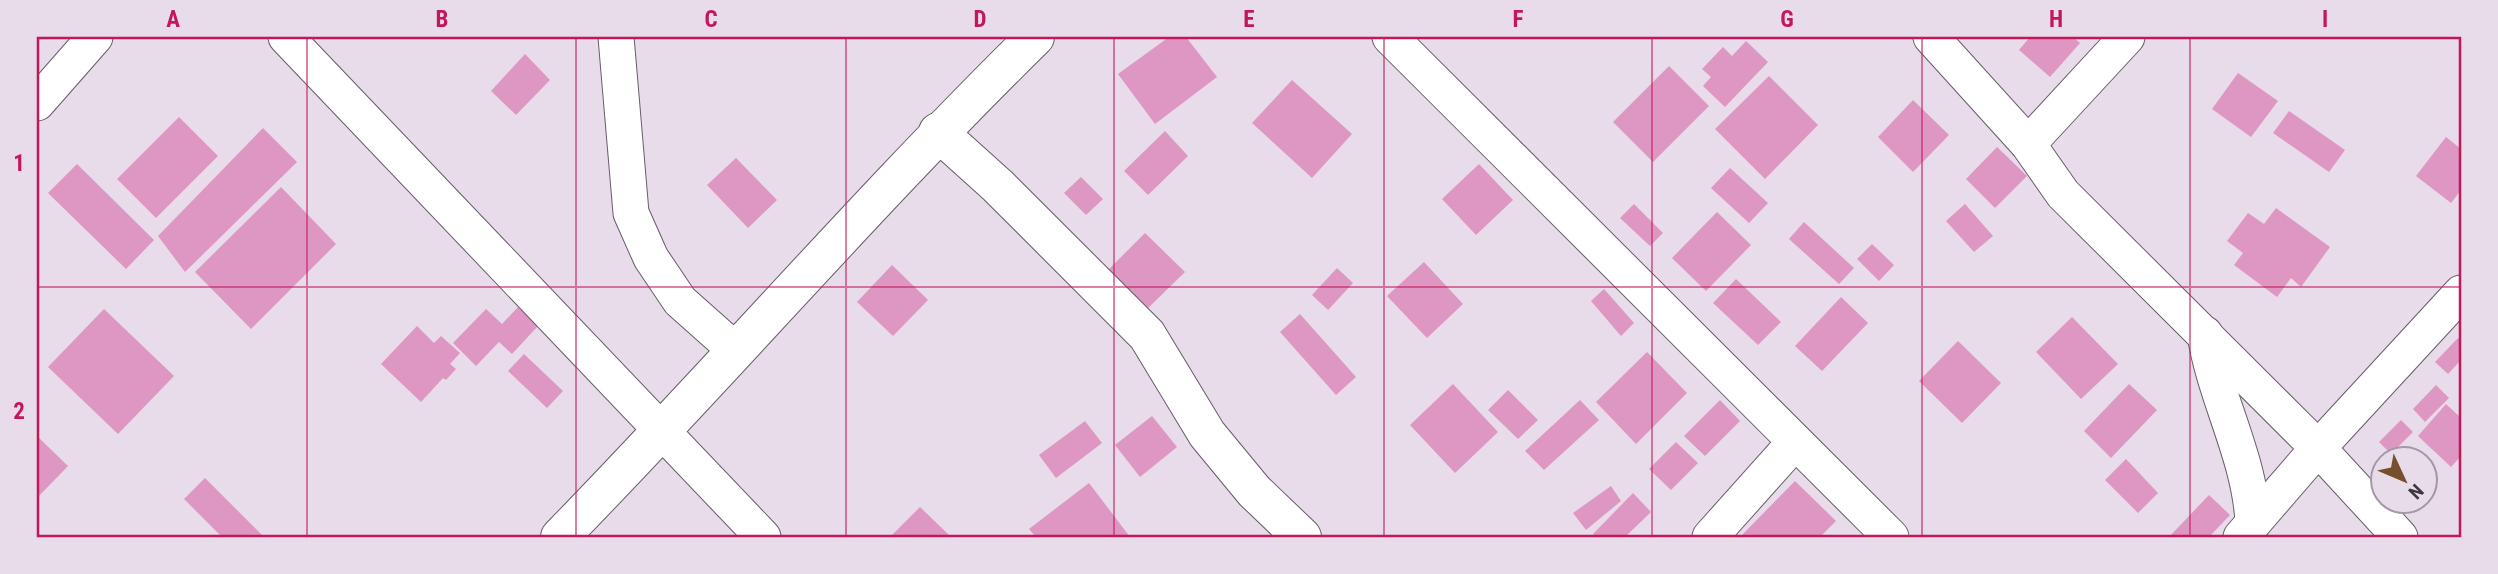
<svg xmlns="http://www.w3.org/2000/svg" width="2498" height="574" font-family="'Roboto Condensed',sans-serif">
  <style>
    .building { fill: #de97c2 }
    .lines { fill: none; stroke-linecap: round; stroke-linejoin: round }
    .minor-casing { stroke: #675c69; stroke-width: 37 }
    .tertiary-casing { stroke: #675c69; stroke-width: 40 }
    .secondary-casing { stroke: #675c69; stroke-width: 40 }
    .minor { stroke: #fff; stroke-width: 35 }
    .tertiary { stroke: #fff; stroke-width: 38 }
    .secondary { stroke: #fff; stroke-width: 38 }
    .grid { fill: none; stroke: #c2185b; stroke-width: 2; stroke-opacity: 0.55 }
    .neatline { fill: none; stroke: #c2185b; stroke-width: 2.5 }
    .grid-label { font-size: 23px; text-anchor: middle; font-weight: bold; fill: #c2185b }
  </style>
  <rect width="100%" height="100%" fill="#e8dbea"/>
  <g class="building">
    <polygon points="1169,37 1186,37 1217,77 1155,124 1118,74"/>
    <polygon points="2030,37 2073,37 2080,43 2050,77 2019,50"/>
    <polygon points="1746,41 1768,62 1725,107 1703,86 1711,77 1702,69 1723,47 1732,56"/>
    <polygon points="525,54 550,80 516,115 491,91"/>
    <polygon points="1669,66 1709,106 1653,162 1613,122"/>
    <polygon points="2238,73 2278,101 2251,137 2212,109"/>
    <polygon points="1769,76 1818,125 1765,179 1715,129"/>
    <polygon points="1292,80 1352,134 1312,178 1252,123"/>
    <polygon points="1913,100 1949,135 1913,172 1878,137"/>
    <polygon points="2289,111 2345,150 2329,172 2273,133"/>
    <polygon points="179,117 218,156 156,218 117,179"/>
    <polygon points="263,128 297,162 185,272 158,236"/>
    <polygon points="1165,131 1188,156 1148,195 1124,171"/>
    <polygon points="2446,137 2461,149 2461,190 2451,203 2416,176"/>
    <polygon points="1997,147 2027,176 1995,208 1966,179"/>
    <polygon points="736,158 777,200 748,228 707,185"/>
    <polygon points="77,164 154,240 126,269 48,193"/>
    <polygon points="1479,164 1513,200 1476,235 1442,199"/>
    <polygon points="1730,168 1768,203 1749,223 1711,188"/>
    <polygon points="1081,177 1103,199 1086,215 1064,193"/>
    <polygon points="281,187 336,244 251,329 195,272"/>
    <polygon points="1634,204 1663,233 1650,246 1620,218"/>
    <polygon points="1965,204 1993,236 1974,252 1946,221"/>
    <polygon points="2276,208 2330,247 2301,287 2291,278 2277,297 2234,265 2243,253 2227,241 2248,213 2264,224"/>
    <polygon points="1717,212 1751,245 1706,291 1672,258"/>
    <polygon points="1804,222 1854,268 1839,284 1789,239"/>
    <polygon points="1145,233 1185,272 1146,310 1107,271"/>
    <polygon points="1872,244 1894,265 1879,281 1857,259"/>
    <polygon points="1424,262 1463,304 1427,338 1387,296"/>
    <polygon points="892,265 928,300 893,336 857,302"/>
    <polygon points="1337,268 1353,283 1328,310 1312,295"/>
    <polygon points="1736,279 1781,322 1758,345 1713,303"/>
    <polygon points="1604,289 1634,323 1621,336 1591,301"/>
    <polygon points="1841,297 1868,323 1822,371 1795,346"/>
    <polygon points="518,307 538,326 512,354 499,342 476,366 453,343 486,309 502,324"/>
    <polygon points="104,309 174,376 118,434 48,367"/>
    <polygon points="1300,314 1356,377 1336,395 1280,332"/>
    <polygon points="2072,317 2118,364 2081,399 2036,352"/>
    <polygon points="417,326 434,343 441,336 460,353 450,364 456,369 446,380 443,378 421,402 381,364"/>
    <polygon points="2458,338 2461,341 2461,360 2448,374 2435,362"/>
    <polygon points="1958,341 2001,383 1962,423 1919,381"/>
    <polygon points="1647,352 1687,393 1636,444 1596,402"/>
    <polygon points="524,354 563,391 547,408 508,371"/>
    <polygon points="1453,384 1498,432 1455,473 1410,425"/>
    <polygon points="2129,384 2157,410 2111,458 2084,431"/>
    <polygon points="2436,385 2449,398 2425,422 2413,409"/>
    <polygon points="1508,390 1538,420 1518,439 1488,410"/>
    <polygon points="1580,400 1599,420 1544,470 1525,451"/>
    <polygon points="1720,400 1740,421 1705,456 1684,436"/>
    <polygon points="2446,404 2461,418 2461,456 2451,467 2418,436"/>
    <polygon points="1152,416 1177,447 1140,477 1115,445"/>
    <polygon points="2401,420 2413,432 2391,454 2379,442"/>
    <polygon points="1085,421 1102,443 1056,478 1039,455"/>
    <polygon points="37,436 68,466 37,498"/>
    <polygon points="1676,442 1698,463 1671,490 1649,469"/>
    <polygon points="2126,459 2158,493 2138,513 2105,480"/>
    <polygon points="205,478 264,537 222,537 184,499"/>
    <polygon points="1795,481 1836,521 1820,537 1744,537 1742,535"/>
    <polygon points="1089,483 1130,537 1036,537 1029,529"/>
    <polygon points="1611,486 1621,501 1586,530 1573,513"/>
    <polygon points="1633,493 1651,512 1625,537 1596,537 1593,534"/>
    <polygon points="2209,495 2230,515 2209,537 2169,537"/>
    <polygon points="920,507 951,537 890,537"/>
  </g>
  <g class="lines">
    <g class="minor-casing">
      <g id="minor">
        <polyline points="286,37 763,537"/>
        <polyline points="616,37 631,213 651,258 680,301 734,349"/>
        <polyline points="1390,37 1891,537"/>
        <polyline points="1931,37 2028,144 2063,194 2318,448 2400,537"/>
        <polyline points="37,103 95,37"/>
        <polyline points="2028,144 2127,37"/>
        <path d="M 2205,334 C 2215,399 2250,457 2253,523"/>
        <polyline points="1710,537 1795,442"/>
        <polyline points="2241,537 2318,448 2461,293"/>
      </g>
    </g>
    <g class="tertiary-casing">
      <polyline id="tertiary" points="938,132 998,186 1147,335 1207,434 1254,491 1302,537"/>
    </g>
    <g class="secondary-casing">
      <path id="secondary" d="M 560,537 C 721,372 871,198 1035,37"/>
    </g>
    <use href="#minor" class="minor"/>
    <use href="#tertiary" class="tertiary"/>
    <use href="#secondary" class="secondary"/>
  </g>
  <path class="grid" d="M 307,37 L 307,537M 576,37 L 576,537M 846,37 L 846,537M 1114,37 L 1114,537M 1384,37 L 1384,537M 1652,37 L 1652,537M 1922,37 L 1922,537M 2190,37 L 2190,537M 37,287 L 2461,287"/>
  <rect width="2498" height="574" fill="none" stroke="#e8dbea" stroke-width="77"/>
  <g transform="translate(2404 480) rotate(134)"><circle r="33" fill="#e8dbea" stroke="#a399a5" stroke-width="2"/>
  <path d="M0-5L12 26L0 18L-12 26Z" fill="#76502c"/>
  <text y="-10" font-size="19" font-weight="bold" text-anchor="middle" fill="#3c373d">N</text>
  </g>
  <rect x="38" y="38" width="2422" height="498" class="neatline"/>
  <g class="grid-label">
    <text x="173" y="27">A</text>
    <text x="442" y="27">B</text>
    <text x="711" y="27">C</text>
    <text x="980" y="27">D</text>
    <text x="1249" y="27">E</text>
    <text x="1518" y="27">F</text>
    <text x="1787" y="27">G</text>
    <text x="2056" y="27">H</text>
    <text x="2325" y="27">I</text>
    <text x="19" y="171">1</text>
    <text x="19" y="419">2</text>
  </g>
</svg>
